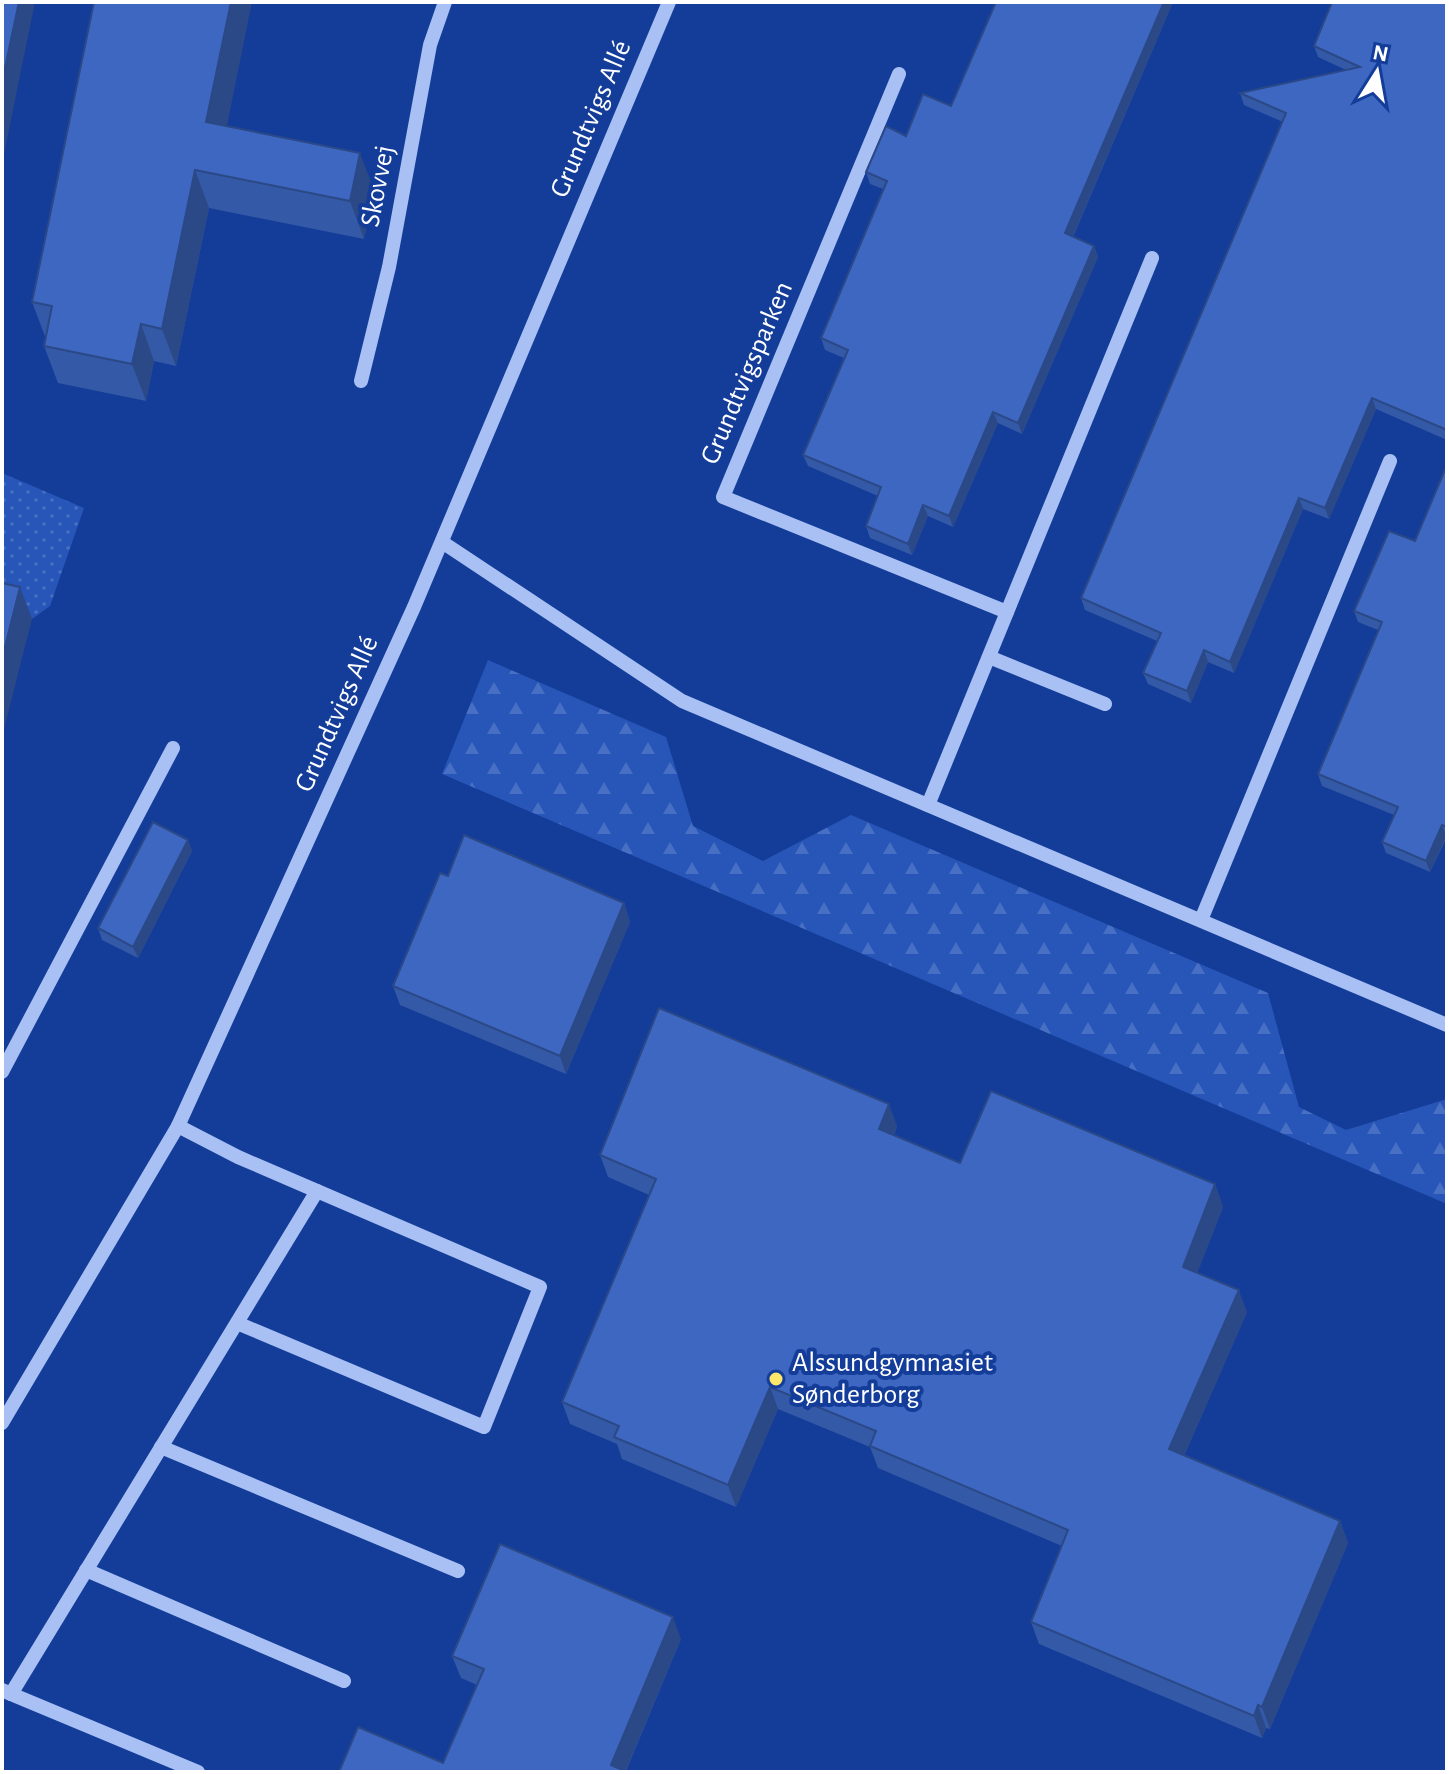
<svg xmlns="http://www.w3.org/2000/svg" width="1449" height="1774" font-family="'Alegreya Sans',sans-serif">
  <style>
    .forest { fill: url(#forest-firs) }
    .park { fill: url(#park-dots) }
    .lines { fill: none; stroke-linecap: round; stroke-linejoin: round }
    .minor { stroke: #a8c0f3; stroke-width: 14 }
    .wall { fill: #3459a6 }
    .shaded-wall { fill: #2b4887 }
    .building { fill: #3d67c1; stroke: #2b4887; stroke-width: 2 }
    .poi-dot { fill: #ffe76a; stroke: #143d9a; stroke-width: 3 }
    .labels { text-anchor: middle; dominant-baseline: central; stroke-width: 8; stroke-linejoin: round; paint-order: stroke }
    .street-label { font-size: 28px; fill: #fff; stroke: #143d9a }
    .poi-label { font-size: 28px; fill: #fff; stroke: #143d9a; text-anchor: start }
  </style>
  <defs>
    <pattern id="forest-firs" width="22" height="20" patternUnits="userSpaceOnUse" patternTransform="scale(2)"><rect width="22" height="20" fill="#2756b8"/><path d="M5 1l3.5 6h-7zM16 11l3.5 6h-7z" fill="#476fc3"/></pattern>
    <pattern id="park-dots" width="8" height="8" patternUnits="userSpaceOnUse" patternTransform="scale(2)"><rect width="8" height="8" fill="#2756b8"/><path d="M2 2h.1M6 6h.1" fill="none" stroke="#476fc3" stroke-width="1.8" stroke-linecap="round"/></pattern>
  </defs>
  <rect width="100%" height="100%" fill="#143d9a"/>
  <polygon class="forest" points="488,660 666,737 693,826 763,861 851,815 1268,993 1299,1107 1346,1130 1447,1099 1447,1204 442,774"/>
  <polygon class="park" points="2,473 84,508 50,606 32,619 2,612"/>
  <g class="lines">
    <g class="minor">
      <polyline points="899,74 723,497 1007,612"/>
      <polyline points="361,381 389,267 430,45 445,2"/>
      <polyline points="442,542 682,701 1447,1025"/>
      <polyline points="989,657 1105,704"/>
      <polyline points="928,805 1152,258"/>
      <polyline points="1201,920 1390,461"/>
      <polyline points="2,1072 173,748"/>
      <polyline points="237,1323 484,1427 540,1287 317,1191"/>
      <polyline points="2,1423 178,1126 414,607 669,2"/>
      <polyline points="161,1447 458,1571"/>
      <polyline points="86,1570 344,1681"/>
      <polyline points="2,1690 11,1694 317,1191 238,1157 178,1126"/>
      <polyline points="11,1694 198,1772"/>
    </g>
  </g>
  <g class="wall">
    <polygon points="996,2 1173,2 1073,237 1094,246 1098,257 1022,434 998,423 953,527 928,516 912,555 870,538 866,526 878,496 808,466 803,455 844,358 825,350 821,338 883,189 870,184 866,172 906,136 951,106"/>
    <polygon points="1447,2 1447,440 1376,409 1329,519 1303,509 1234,673 1208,662 1191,703 1148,684 1143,673 1157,641 1085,610 1081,598 1283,122 1244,105 1240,93 1346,70 1318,57 1314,46"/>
    <polygon points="227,126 374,190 364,239 209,208 176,366 154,361 146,401 58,383 44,346 46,339 32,302"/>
    <polygon points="1447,465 1447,837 1430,872 1386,853 1382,842 1394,815 1322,786 1318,774 1378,630 1358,622 1354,611 1415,541"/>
    <polygon points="188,840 192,851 138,958 102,940 98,928"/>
    <polygon points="448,876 624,903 630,922 566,1074 400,1005 393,986"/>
    <polygon points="897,1126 894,1135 960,1163 1215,1184 1223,1207 1197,1273 1247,1312 1184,1456 1340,1521 1348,1543 1270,1729 1266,1728 1262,1738 1039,1644 1031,1622 1062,1546 878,1468 870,1447 778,1409 736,1507 622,1459 617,1444 570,1424 562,1402 649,1195 608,1177 600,1155"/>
    <polygon points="681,1639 626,1771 443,1763 477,1685 461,1678 452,1656"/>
  </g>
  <g class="shaded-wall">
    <polygon points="19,2 35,2 2,164 2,82"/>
    <polygon points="231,2 252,2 220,160 206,122"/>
    <polygon points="1164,2 1173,2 1069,245 1065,233"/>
    <polygon points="360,153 374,190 364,239 350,201"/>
    <polygon points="195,170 209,208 176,366 162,329"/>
    <polygon points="1094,246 1098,257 1022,434 1018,423"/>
    <polygon points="141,324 154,361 146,401 132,364"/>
    <polygon points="1372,398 1376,409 1329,519 1325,508"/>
    <polygon points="993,412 998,423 953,527 949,516"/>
    <polygon points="1299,498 1303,509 1234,673 1230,662"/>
    <polygon points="923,505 928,516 912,555 908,544"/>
    <polygon points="20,587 32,619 2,737 2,659"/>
    <polygon points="1204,650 1208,662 1191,703 1187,691"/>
    <polygon points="1442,825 1446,837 1430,872 1426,861"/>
    <polygon points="188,840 192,851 138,958 133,947"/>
    <polygon points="624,903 630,922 566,1074 560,1056"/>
    <polygon points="889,1104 897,1126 887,1151 879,1129"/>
    <polygon points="1215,1184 1223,1207 1191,1289 1183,1267"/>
    <polygon points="1239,1290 1247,1312 1177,1472 1169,1449"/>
    <polygon points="770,1387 778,1409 736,1507 728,1485"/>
    <polygon points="1340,1521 1348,1543 1270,1729 1262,1707"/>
    <polygon points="673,1617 681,1639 625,1772 611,1765"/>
    <polygon points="1258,1705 1266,1728 1262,1738 1254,1716"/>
  </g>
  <g class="building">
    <polygon points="2,2 19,2 2,82"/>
    <polygon points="94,2 231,2 206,122 360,153 350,201 195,170 162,329 141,324 132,364 44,346 52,306 32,302"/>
    <polygon points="996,2 1164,2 1065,233 1094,246 1018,423 993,412 949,516 923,505 908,544 866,526 881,487 803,455 848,350 821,338 887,181 866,172 886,126 906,136 923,94 951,106"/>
    <polygon points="1332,2 1447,2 1447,430 1372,398 1325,508 1299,498 1230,662 1204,650 1187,691 1143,673 1161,633 1081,598 1286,113 1240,93 1360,67 1314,46"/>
    <polygon points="1447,465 1447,827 1442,825 1426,861 1382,842 1398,807 1318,774 1382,622 1354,611 1389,531 1415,541"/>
    <polygon points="2,583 20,587 2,659"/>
    <polygon points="153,822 188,840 133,947 98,928"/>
    <polygon points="464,835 624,903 560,1056 393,986 440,873 448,876"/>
    <polygon points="659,1008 889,1104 879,1129 960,1163 991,1091 1215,1184 1183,1267 1239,1290 1169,1449 1340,1521 1262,1707 1258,1705 1254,1716 1031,1622 1068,1530 870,1446 876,1431 770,1387 728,1485 614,1437 619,1426 562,1402 656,1179 600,1155"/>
    <polygon points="500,1544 673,1617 611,1765 627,1772 339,1772 358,1727 443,1763 484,1669 452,1656"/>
  </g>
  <circle class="poi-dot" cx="776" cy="1379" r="8"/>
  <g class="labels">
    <g class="street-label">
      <text transform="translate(591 119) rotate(-67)">Grundtvigs Allé</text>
      <text transform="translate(378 186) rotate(-79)">Skovvej</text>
      <text transform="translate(747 373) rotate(-67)">Grundtvigsparken</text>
      <text transform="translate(337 714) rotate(-66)">Grundtvigs Allé</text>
    </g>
    <g class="poi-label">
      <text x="792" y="1363">Alssundgymnasiet<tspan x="792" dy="32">Sønderborg</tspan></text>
    </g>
  </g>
  <rect width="1449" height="1774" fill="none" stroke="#ffffff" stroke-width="8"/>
  <g transform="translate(1377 72) rotate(11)" stroke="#143d9a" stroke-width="6" paint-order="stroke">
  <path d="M0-6L14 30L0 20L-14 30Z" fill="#ffffff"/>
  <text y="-12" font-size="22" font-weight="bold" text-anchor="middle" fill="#ffffff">N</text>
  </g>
</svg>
